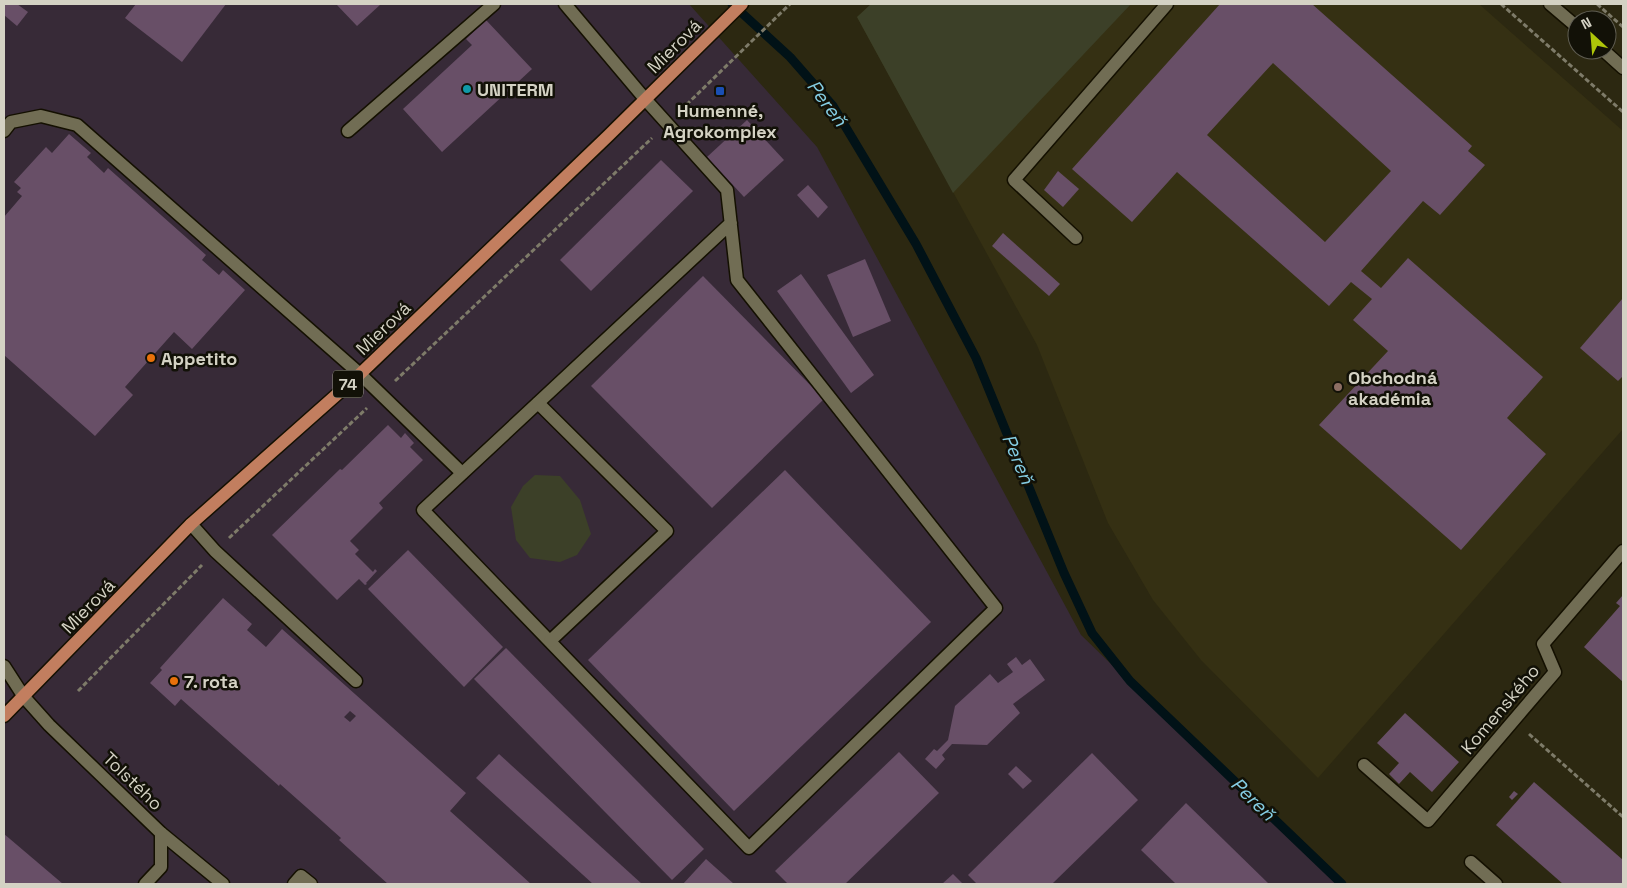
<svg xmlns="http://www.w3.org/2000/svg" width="1627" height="888" font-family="'Space Grotesk',sans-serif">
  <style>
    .commercial { fill: #372a37 }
    .built { fill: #353013 }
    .green { fill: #3c4028 }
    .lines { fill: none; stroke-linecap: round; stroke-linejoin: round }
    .stream { stroke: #011217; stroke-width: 9 }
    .building { fill: #684f67; fill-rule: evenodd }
    .minor-casing { stroke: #141000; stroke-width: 15 }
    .major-casing { stroke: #141000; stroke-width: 15 }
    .path { stroke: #7e7b69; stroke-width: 3; stroke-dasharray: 5 2.5; stroke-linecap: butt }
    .minor { stroke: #716d54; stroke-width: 12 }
    .major { stroke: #c27e5f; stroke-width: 12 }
    .culture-dot { fill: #0f9aa8; stroke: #121107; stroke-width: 2 }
    .transit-dot { fill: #1a4fb4; stroke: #121107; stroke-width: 2 }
    .food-dot { fill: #e8710a; stroke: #121107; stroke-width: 2 }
    .education-dot { fill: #8d6e63; stroke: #121107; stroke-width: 2 }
    .labels { text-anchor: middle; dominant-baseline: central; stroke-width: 5; stroke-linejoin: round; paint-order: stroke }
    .shield { fill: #121107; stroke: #9a988b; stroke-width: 1 }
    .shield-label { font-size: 16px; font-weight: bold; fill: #d4d2c4 }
    .street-label { font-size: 18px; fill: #d4d2c4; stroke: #121107 }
    .poi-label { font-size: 18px; font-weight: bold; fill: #d4d2c4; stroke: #121107; text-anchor: start }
    .water-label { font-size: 19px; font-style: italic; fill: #84cce2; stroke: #121107 }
  </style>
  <rect width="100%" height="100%" fill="#2c2811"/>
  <polygon class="commercial" points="4,4 689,4 817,147 1081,635 1339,884 4,884"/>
  <polygon class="built" points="871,4 1479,4 1623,131 1623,429 1318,778 1201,660 1153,600 1108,523 1037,345 857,17"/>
  <g class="green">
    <polygon points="871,4 1131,4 953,193 857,17"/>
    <polygon points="535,475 560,476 580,500 591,534 577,555 560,562 530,558 516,540 511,507 523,486"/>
  </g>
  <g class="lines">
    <polyline class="stream" points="732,4 790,57 833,106 916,244 976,358 1064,573 1092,633 1130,681 1342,884"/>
  </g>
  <g class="building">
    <polygon points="4,4 17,4 28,12 17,26 4,15"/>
    <polygon points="136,4 226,4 182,62 125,18"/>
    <polygon points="336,4 381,4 357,26"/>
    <path d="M 1220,4 L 1312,4 L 1472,146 L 1468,151 L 1485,165 L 1440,215 L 1423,201 L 1361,271 L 1381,288 L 1408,258 L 1543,377 L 1507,418 L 1546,454 L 1461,550 L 1319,425 L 1388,351 L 1353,320 L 1372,299 L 1351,282 L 1329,306 L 1177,172 L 1132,222 L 1072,169 ZM 1273,63 L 1391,171 L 1325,242 L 1207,135 Z"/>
    <polygon points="486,20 532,69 442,152 403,109 472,45 466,39"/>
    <polygon points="747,120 784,160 744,197 707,157"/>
    <polygon points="69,134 91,153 87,157 104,173 108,168 206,255 202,260 219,275 223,270 245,290 192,349 174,332 125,387 133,395 95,436 4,355 4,217 22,196 17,192 21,188 14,182 46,147 52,153"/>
    <polygon points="661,160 693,191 591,291 560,260"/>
    <polygon points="1058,171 1079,189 1063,207 1044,190"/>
    <polygon points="808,185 828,207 818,218 797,195"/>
    <polygon points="1003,233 1060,284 1049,296 992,246"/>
    <polygon points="865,259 891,321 853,337 827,275"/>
    <polygon points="801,274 874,375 851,393 777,291"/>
    <polygon points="703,276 824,399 712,508 591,386"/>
    <polygon points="1623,298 1623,376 1618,381 1580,348"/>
    <polygon points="388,425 401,438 405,433 414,443 410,447 423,460 379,503 383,508 350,541 359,550 355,554 373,572 375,569 377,571 366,583 367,584 365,585 359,579 337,600 272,535 340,469 342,470"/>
    <polygon points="785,470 931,622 734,811 588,660"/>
    <polygon points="408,550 503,647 464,687 368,589"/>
    <polygon points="1623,595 1623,682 1584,647 1620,606 1616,603"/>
    <path d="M 223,598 L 252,624 L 247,630 L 266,647 L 282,629 L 466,793 L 450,811 L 531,884 L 388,884 L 339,840 L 341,838 L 280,784 L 279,786 L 181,699 L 175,706 L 150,683 L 162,670 L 160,668 ZM 350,711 L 356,716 L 350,722 L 344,717 Z"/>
    <polygon points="506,648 704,849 672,880 474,679"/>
    <polygon points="1016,657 1022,665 1030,659 1045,680 1013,704 1020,713 987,745 952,744 942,755 945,759 936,769 925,759 934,749 937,751 948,740 955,706 990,674 998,683 1013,672 1007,664"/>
    <polygon points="1405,713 1459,762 1432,792 1410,772 1399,784 1389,774 1399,763 1377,743"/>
    <polygon points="899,752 939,793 845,884 788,884 775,871"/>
    <polygon points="1092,753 1138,800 1052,884 977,884 968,875"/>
    <polygon points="499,754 642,884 593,884 476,778"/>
    <polygon points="1016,766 1032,781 1023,789 1008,774"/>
    <polygon points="1534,782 1623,860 1623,884 1563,884 1496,825"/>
    <polygon points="1514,791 1518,794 1512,800 1509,797"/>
    <polygon points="1186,803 1269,884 1176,884 1141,850"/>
    <polygon points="4,834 10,839 63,884 4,884"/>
    <polygon points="706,859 734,884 683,884"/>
    <polygon points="953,874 963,884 942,884"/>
  </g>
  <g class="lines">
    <g class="minor-casing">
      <g id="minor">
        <polyline points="565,4 645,99 727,190 737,280 996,608 749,848 423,510 731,223"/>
        <polyline points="1550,4 1577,27"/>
        <polyline points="1603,50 1623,68"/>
        <polyline points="4,131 11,122 41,116 77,125 360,374 462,473"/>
        <polyline points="348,131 494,4"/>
        <polyline points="1076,238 1014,180 1167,4"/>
        <polyline points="538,403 667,531 550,641"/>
        <polyline points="191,524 215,551 356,681"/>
        <polyline points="4,666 24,697 49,725 161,833 223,884"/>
        <polyline points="1364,765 1428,821 1555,672 1543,644 1623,551"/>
        <polyline points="1471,862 1496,884"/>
        <polyline points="145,884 161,867 161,833"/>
        <polyline points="294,884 301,876 311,884"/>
      </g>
    </g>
    <g class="major-casing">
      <polyline id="major" points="4,716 191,524 360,374 608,136 742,4"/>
    </g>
    <g class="path">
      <polyline points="1501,4 1623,112"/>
      <polyline points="1597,4 1623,27"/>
      <polyline points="681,110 790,4"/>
      <polyline points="395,381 652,138"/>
      <polyline points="229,538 367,408"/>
      <polyline points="78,691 202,565"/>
      <polyline points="1529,734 1623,817"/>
    </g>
    <use href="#minor" class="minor"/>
    <use href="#major" class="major"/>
  </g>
  <circle class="culture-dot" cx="467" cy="89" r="5"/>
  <rect class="transit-dot" x="715" y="86" width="10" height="10" rx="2.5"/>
  <g class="food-dot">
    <circle cx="151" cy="358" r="5"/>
    <circle cx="174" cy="681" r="5"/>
  </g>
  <circle class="education-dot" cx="1338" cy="387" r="5"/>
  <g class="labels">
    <rect class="shield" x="333" y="370.5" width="30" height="27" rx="4"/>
    <g class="shield-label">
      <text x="348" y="384">74</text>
    </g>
    <g class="street-label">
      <text transform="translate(674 46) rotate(-45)">Mierová</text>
      <text transform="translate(383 328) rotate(-44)">Mierová</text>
      <text transform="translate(88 606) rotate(-46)">Mierová</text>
      <text transform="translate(1500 709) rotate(-50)">Komenského</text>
      <text transform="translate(133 781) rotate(44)">Tolstého</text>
    </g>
    <g class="poi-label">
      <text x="477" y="89">UNITERM</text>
      <text x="720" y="110" text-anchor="middle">Humenné,<tspan x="720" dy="21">Agrokomplex</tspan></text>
      <text x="161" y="358">Appetito</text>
      <text x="1348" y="377">Obchodná<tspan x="1348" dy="21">akadémia</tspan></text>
      <text x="184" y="681">7. rota</text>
    </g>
    <g class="water-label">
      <text transform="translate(827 103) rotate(53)">Pereň</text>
      <text transform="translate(1018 459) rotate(67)">Pereň</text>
      <text transform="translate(1253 799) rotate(44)">Pereň</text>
    </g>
  </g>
  <rect width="1627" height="888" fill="none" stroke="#d4d2c4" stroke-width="10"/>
  <g transform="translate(1592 35) rotate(334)"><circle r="24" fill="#121107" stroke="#605e53"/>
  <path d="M0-4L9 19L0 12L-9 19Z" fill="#aec509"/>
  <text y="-8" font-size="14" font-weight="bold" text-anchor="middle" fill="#d4d2c4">N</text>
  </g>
</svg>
